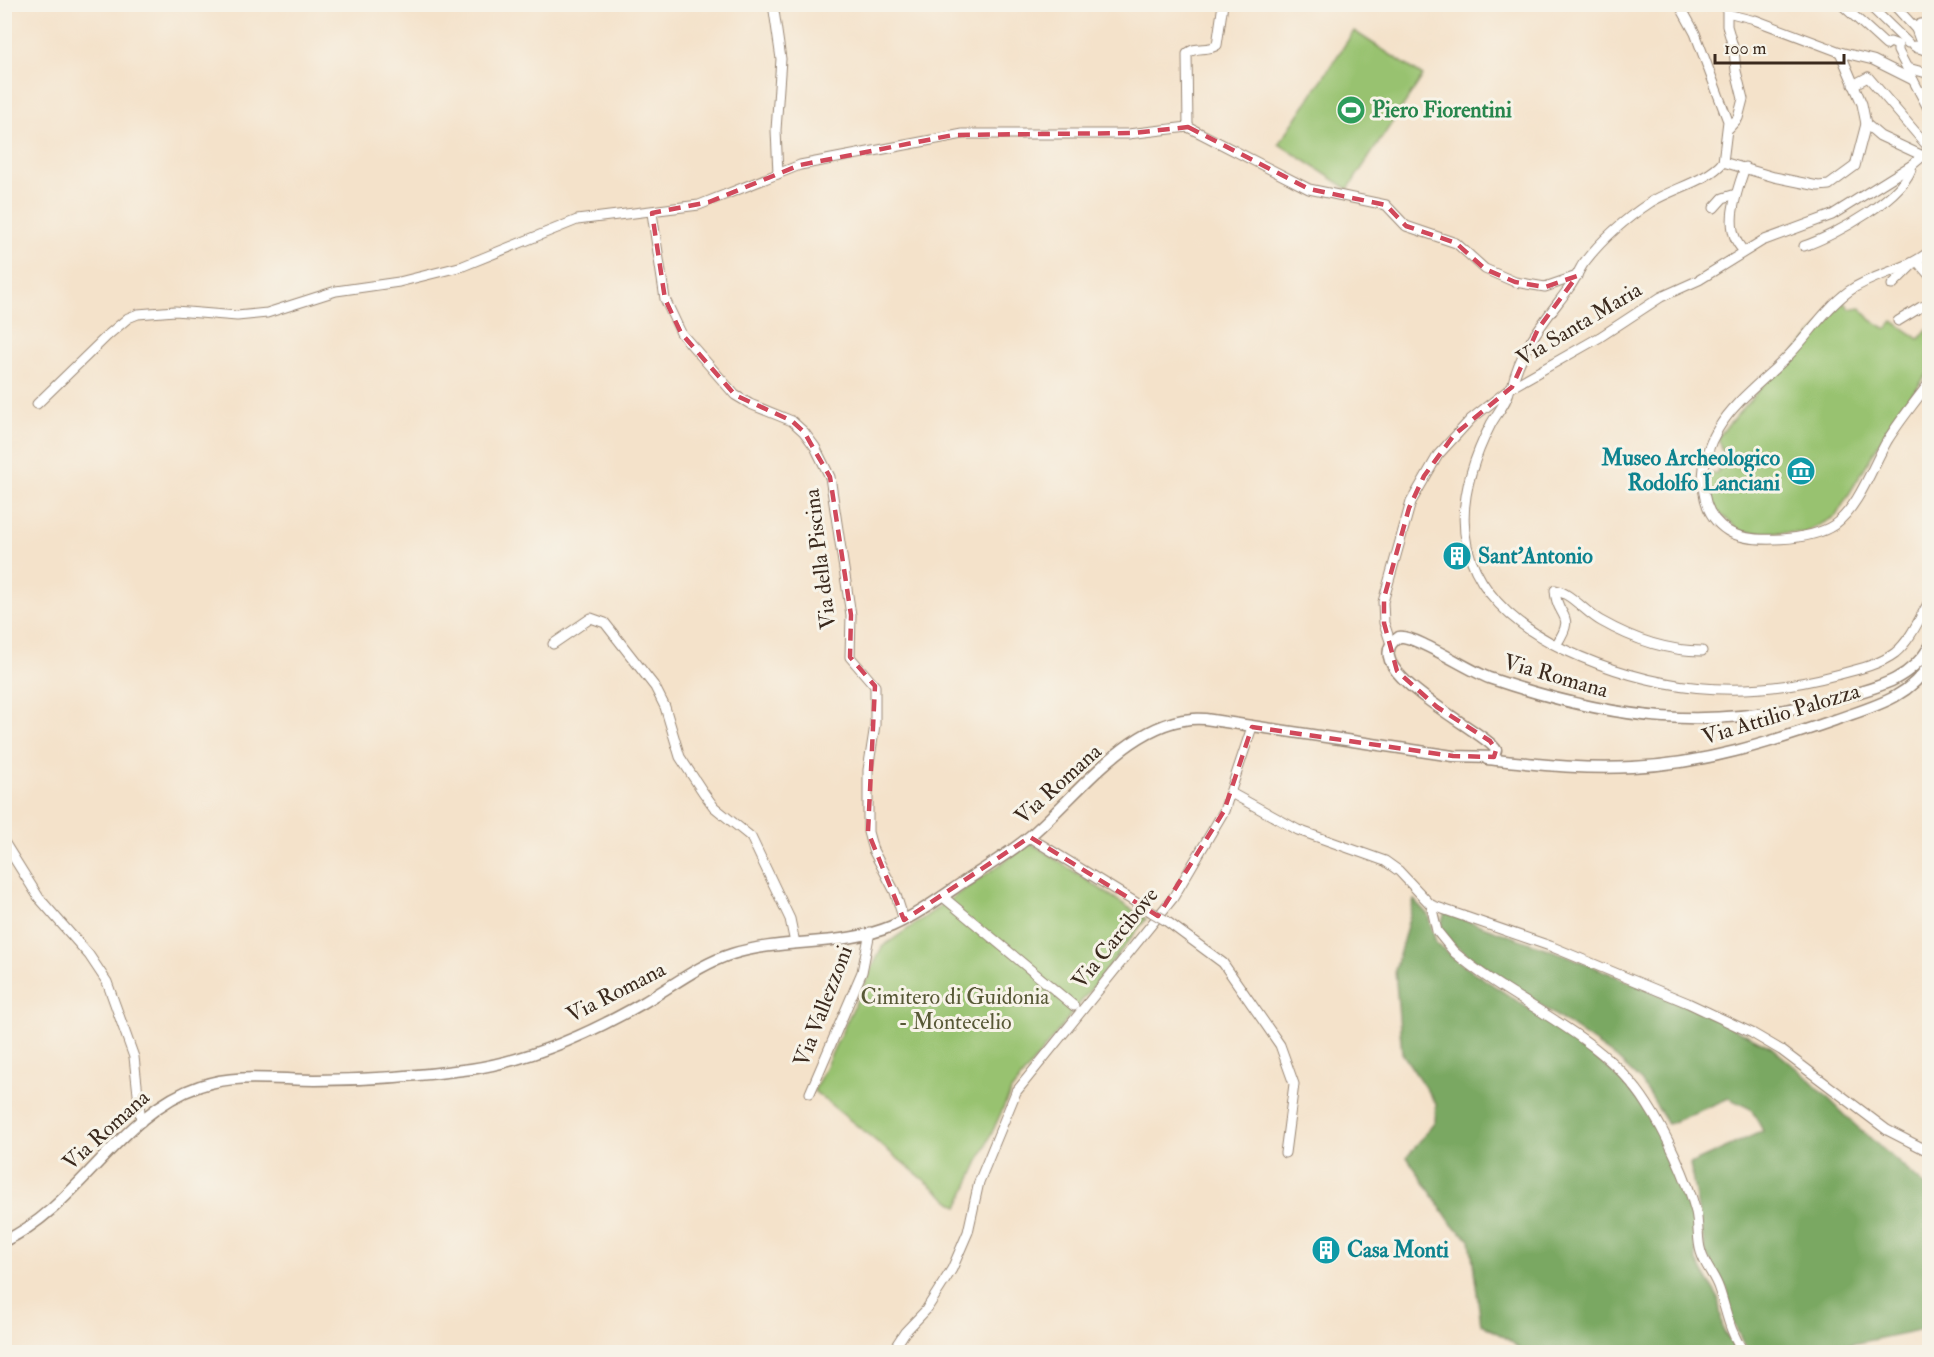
<svg xmlns="http://www.w3.org/2000/svg" width="1934" height="1357" font-family="'IM FELL Double Pica',serif">
  <style>
    .green { fill: #98c26f; stroke: #6a7646; stroke-width: 1.5 }
    .forest { fill: #7aa862; stroke: #5a6940; stroke-width: 1.5 }
    .lines { fill: none; stroke-linecap: round; stroke-linejoin: round }
    .pedestrian-casing { stroke: #988674; stroke-width: 9 }
    .minor-casing { stroke: #988674; stroke-width: 11 }
    .tertiary-casing { stroke: #988674; stroke-width: 13 }
    .pedestrian { stroke: #fff; stroke-width: 7 }
    .minor { stroke: #fff; stroke-width: 9 }
    .tertiary { stroke: #fff; stroke-width: 10 }
    .minor-bridge-casing { stroke: #988674; stroke-width: 11; stroke-linecap: butt }
    .minor-bridge { stroke: #fff; stroke-width: 9 }
    .marked { fill: none; stroke: #d1495b; stroke-width: 4.5; stroke-dasharray: 12 8; stroke-linejoin: round }
    .labels { text-anchor: middle; dominant-baseline: central; stroke-width: 6; stroke-linejoin: round; paint-order: stroke }
    .leisure-label { font-size: 22px; font-weight: bold; fill: #27864d; stroke: #f7f3e8; text-anchor: start }
    .street-label { font-size: 22px; fill: #3b2a1e; stroke: #f7f3e8 }
    .culture-label { font-size: 22px; font-weight: bold; fill: #0d838f; stroke: #f7f3e8; text-anchor: start }
    .park-label { font-size: 22px; fill: #575836; stroke: #f7f3e8 }
  </style>
  <rect width="100%" height="100%" fill="#f7f3e8"/>
  <filter id="ink" filterUnits="userSpaceOnUse"><feTurbulence type="fractalNoise" baseFrequency=".0167" numOctaves="2"/><feDisplacementMap in="SourceGraphic" scale="12" xChannelSelector="R" yChannelSelector="G"/><feConvolveMatrix kernelMatrix="1 2 1 2 8 2 1 2 1" color-interpolation-filters="sRGB"/></filter>
  <filter id="wash" filterUnits="userSpaceOnUse"><feTurbulence type="fractalNoise" baseFrequency=".008" numOctaves="4" result="noise"/><feDisplacementMap in="SourceGraphic" scale="24" xChannelSelector="R" yChannelSelector="G"/><feGaussianBlur stdDeviation="1.35" result="paint"/><feColorMatrix in="noise" values="0 0 0 0 0 0 0 0 0 0 0 0 0 0 0 0 0 1.4 0 .05"/><feComposite in="paint" operator="in"/></filter>
  <g filter="url(#wash)">
    <rect width="100%" height="100%" fill="#f4e2ca"/>
    <g class="green">
      <polygon points="1354,31 1423,76 1348,189 1279,144"/>
      <polygon points="1844,302 1850,309 1860,307 1871,320 1886,329 1893,321 1919,339 1927,329 1929,331 1929,372 1896,415 1836,516 1805,533 1741,532 1716,510 1708,482 1710,474 1716,473 1726,462 1718,437 1764,384"/>
      <polygon points="1031,843 1146,919 1011,1091 958,1207 814,1091 882,947"/>
    </g>
    <g class="forest">
      <polygon points="1414,900 1428,915 1436,943 1464,966 1555,1026 1605,1065 1630,1089 1646,1112 1665,1142 1694,1217 1696,1260 1718,1297 1723,1330 1737,1352 1523,1352 1508,1339 1481,1324 1470,1239 1453,1226 1407,1157 1435,1122 1436,1104 1402,1053 1395,970"/>
      <path d="M 1445,913 L 1568,956 L 1697,1010 L 1771,1047 L 1809,1079 L 1854,1124 L 1929,1189 L 1929,1328 L 1814,1352 L 1752,1352 L 1744,1345 L 1731,1317 L 1727,1288 L 1706,1255 L 1690,1164 L 1763,1131 L 1751,1109 L 1729,1098 L 1668,1124 L 1641,1081 L 1614,1056 L 1454,945 C 1443,935 1438,927 1445,913 Z"/>
    </g>
  </g>
  <g filter="url(#ink)">
    <g class="lines">
      <g class="pedestrian-casing">
        <polyline id="pedestrian" points="1727,13 1755,20"/>
      </g>
      <g class="minor-casing">
        <g id="minor">
          <polyline points="773,4 781,59 776,130 778,174"/>
          <polyline points="1679,4 1695,33 1728,121 1723,162"/>
          <polyline points="1727,4 1727,26 1734,50 1736,71 1743,99 1738,118 1729,128"/>
          <polyline points="1841,4 1886,45 1890,42 1898,45 1898,51 1930,112"/>
          <polyline points="1868,4 1908,43"/>
          <polyline points="1893,4 1916,29 1921,43 1917,48"/>
          <polyline points="1755,20 1840,52 1873,60 1913,80"/>
          <polyline points="1916,29 1920,24 1930,23"/>
          <polyline points="1914,46 1930,52"/>
          <polyline points="1840,52 1862,104 1866,124 1880,136 1923,156"/>
          <polyline points="1908,68 1930,74"/>
          <polyline points="1853,85 1868,77 1930,149"/>
          <path d="M 1188,127 L 1187,54 C 1195,45 1208,52 1217,45 L 1223,4"/>
          <polyline points="1714,208 1723,198 1736,194"/>
          <polyline points="652,213 665,299 681,333 735,395 750,404 792,421 804,432 815,447 830,477 851,615 850,657 875,686 875,725 868,770 868,832 873,850 895,892 904,920"/>
          <path d="M 1804,246 C 1832,237 1907,196 1912,165"/>
          <path d="M 1744,251 C 1721,229 1737,192 1745,167"/>
          <path d="M 1930,251 C 1906,271 1874,273 1849,291 C 1826,308 1810,333 1790,354 C 1767,378 1735,400 1718,429 C 1700,459 1693,509 1728,531 C 1751,545 1812,540 1834,525 C 1859,507 1872,467 1887,441 C 1900,420 1915,402 1930,382"/>
          <polyline points="1917,261 1930,276"/>
          <polyline points="1892,285 1913,264"/>
          <polyline points="1898,321 1921,307 1930,305"/>
          <path d="M 1512,387 C 1520,348 1547,318 1569,288 C 1575,280 1578,272 1583,264 C 1602,239 1625,219 1651,202 C 1672,189 1709,180 1723,162 L 1774,177 L 1818,186 L 1829,185 L 1855,166 L 1866,124"/>
          <path d="M 1510,388 C 1508,401 1497,413 1491,424 C 1472,461 1458,505 1467,546 C 1479,596 1520,628 1563,649 C 1653,691 1739,701 1836,675 C 1856,670 1879,665 1895,653 C 1911,640 1920,617 1930,600"/>
          <polyline points="37,404 108,335 128,318 138,314 175,311 237,316 267,313 336,291 399,282 463,266 577,220 699,205 800,165 963,134 1128,134 1188,127 1309,189 1386,205 1406,226 1456,243 1485,269 1515,282 1545,287 1577,276"/>
          <polyline points="553,644 591,618 605,623 655,687 665,707 680,757 703,792 714,807 751,837 790,919 795,943"/>
          <polyline points="1391,644 1384,623 1383,602 1411,502 1438,455 1471,419 1512,387 1600,337 1661,297 1699,280 1762,241 1832,215 1912,165 1930,150"/>
          <path d="M 1556,645 C 1578,612 1556,619 1555,590 C 1571,593 1586,613 1601,621 C 1631,638 1667,651 1702,651"/>
          <polyline points="1231,793 1298,830 1385,861 1399,871 1431,905 1550,946 1688,1003 1752,1033 1781,1050 1887,1130 1930,1152"/>
          <polyline points="1029,837 1153,913"/>
          <polyline points="4,842 39,898 89,955 107,982 134,1057 141,1122"/>
          <polyline points="942,896 1074,1006"/>
          <path d="M 1431,905 L 1437,931 L 1454,952 C 1515,1005 1602,1033 1647,1104 C 1666,1133 1687,1178 1696,1212 C 1699,1225 1697,1240 1701,1252 C 1705,1266 1715,1276 1719,1289 C 1727,1312 1729,1332 1744,1352"/>
          <polyline points="1165,920 1223,963 1280,1045 1294,1084 1285,1153"/>
          <polyline points="810,1093 862,972 870,932"/>
          <polyline points="892,1352 905,1332 926,1310 952,1269 968,1232 979,1182 1016,1092 1173,898 1224,811 1252,727"/>
        </g>
      </g>
      <g class="tertiary-casing">
        <g id="tertiary">
          <path d="M 1487,759 C 1535,764 1584,770 1632,767 C 1703,764 1769,743 1835,720 C 1871,707 1909,699 1930,663"/>
          <path d="M 4,1241 C 79,1207 120,1112 200,1086 C 236,1073 278,1080 315,1080 C 367,1080 420,1076 471,1069 C 531,1060 591,1033 643,1003 C 671,987 700,964 732,954 C 783,938 843,947 892,926 C 917,915 940,898 962,883 C 985,868 1008,854 1029,837 C 1078,796 1135,713 1205,719 L 1453,756 L 1494,757 L 1496,750 C 1488,732 1350,668 1399,637 C 1413,634 1470,671 1489,678 C 1615,721 1713,733 1842,697 C 1878,687 1910,680 1930,646"/>
        </g>
      </g>
      <use href="#pedestrian" class="pedestrian"/>
      <use href="#minor" class="minor"/>
      <use href="#tertiary" class="tertiary"/>
      <g class="minor-bridge-casing">
        <polyline id="minor-bridge" points="1153,913 1165,920"/>
      </g>
      <use href="#minor-bridge" class="minor-bridge"/>
    </g>
  </g>
  <path class="marked" d="M 1188,127 L 1309,189 L 1386,205 L 1406,226 L 1456,243 L 1485,269 L 1515,282 L 1545,287 L 1577,276 L 1538,329 L 1512,387 L 1454,435 L 1424,476 L 1409,508 L 1384,598 L 1384,623 L 1397,671 L 1437,707 L 1490,741 L 1496,750 L 1494,757 L 1453,756 L 1252,727 L 1224,811 L 1158,916 L 1030,837 L 904,920 L 868,832 L 875,686 L 850,657 L 851,615 L 830,477 L 804,432 L 792,421 L 735,395 L 681,333 L 665,299 L 652,213 L 709,202 L 800,165 L 953,135 L 1134,133 Z"/>
  <defs>
    <g id="stadium-disc" transform="scale(1.5)"><circle r="9.5" fill="#2e9e5b" stroke="#f7f3e8"/><path d="M0-5a6.5 5 0 1 0 0 10a6.5 5 0 1 0 0-10ZM-3.5-1.8h7v3.6h-7Z" fill="#fff"/></g>
    <g id="museum-disc" transform="scale(1.5)"><circle r="9.5" fill="#0f9aa8" stroke="#f7f3e8"/><path d="M0-6L6-3V-2H-6V-3ZM-5-1h2V3h-2ZM-1-1h2V3h-2ZM3-1h2V3H3ZM-6 4H6V6H-6Z" fill="#fff"/></g>
    <g id="building-disc" transform="scale(1.5)"><circle r="9.5" fill="#0f9aa8" stroke="#f7f3e8"/><path d="M-4-6H4V6H1V3H-1V6H-4ZM-2.5-4.3h1.7v1.8h-1.7ZM.8-4.3h1.7v1.8H.8ZM-2.5-1h1.7V.8h-1.7ZM.8-1h1.7V.8H.8Z" fill="#fff"/></g>
  </defs>
  <g fill-rule="evenodd">
    <use href="#stadium-disc" x="1351" y="110"/>
    <use href="#museum-disc" x="1801" y="471"/>
    <use href="#building-disc" x="1457" y="556"/>
    <use href="#building-disc" x="1326" y="1250"/>
  </g>
  <g class="labels">
    <g class="leisure-label">
      <text x="1372" y="110">Piero Fiorentini</text>
    </g>
    <g class="street-label">
      <text transform="translate(1579 324) rotate(-31)">Via Santa Maria</text>
      <text transform="translate(820 559) rotate(-97)">Via della Piscina</text>
      <text transform="translate(1556 676) rotate(16)">Via Romana</text>
      <text transform="translate(1781 714) rotate(-17)">Via Attilio Palozza</text>
      <text transform="translate(1058 784) rotate(-42)">Via Romana</text>
      <text transform="translate(1115 938) rotate(-51)">Via Carcibove</text>
      <text transform="translate(616 992) rotate(-27)">Via Romana</text>
      <text transform="translate(823 1006) rotate(-69)">Via Vallezzoni</text>
      <text transform="translate(106 1130) rotate(-42)">Via Romana</text>
    </g>
    <g class="culture-label">
      <text x="1780" y="458" text-anchor="end">Museo Archeologico<tspan x="1780" dy="25">Rodolfo Lanciani</tspan></text>
      <text x="1478" y="556">Sant'Antonio</text>
      <text x="1347" y="1250">Casa Monti</text>
    </g>
    <g class="park-label">
      <text x="955" y="997">Cimitero di Guidonia<tspan x="955" dy="25">- Montecelio</tspan></text>
    </g>
  </g>
  <rect width="1934" height="1357" fill="none" stroke="#f7f3e8" stroke-width="24"/>
  <path d="M1715 54v9h129v-9" fill="none" stroke="#3b2a1e" stroke-width="3"/>
  <text x="1724" y="54" font-size="18" fill="#3b2a1e" stroke="#f7f3e8" stroke-width="4.5" paint-order="stroke">100 m</text>
</svg>
